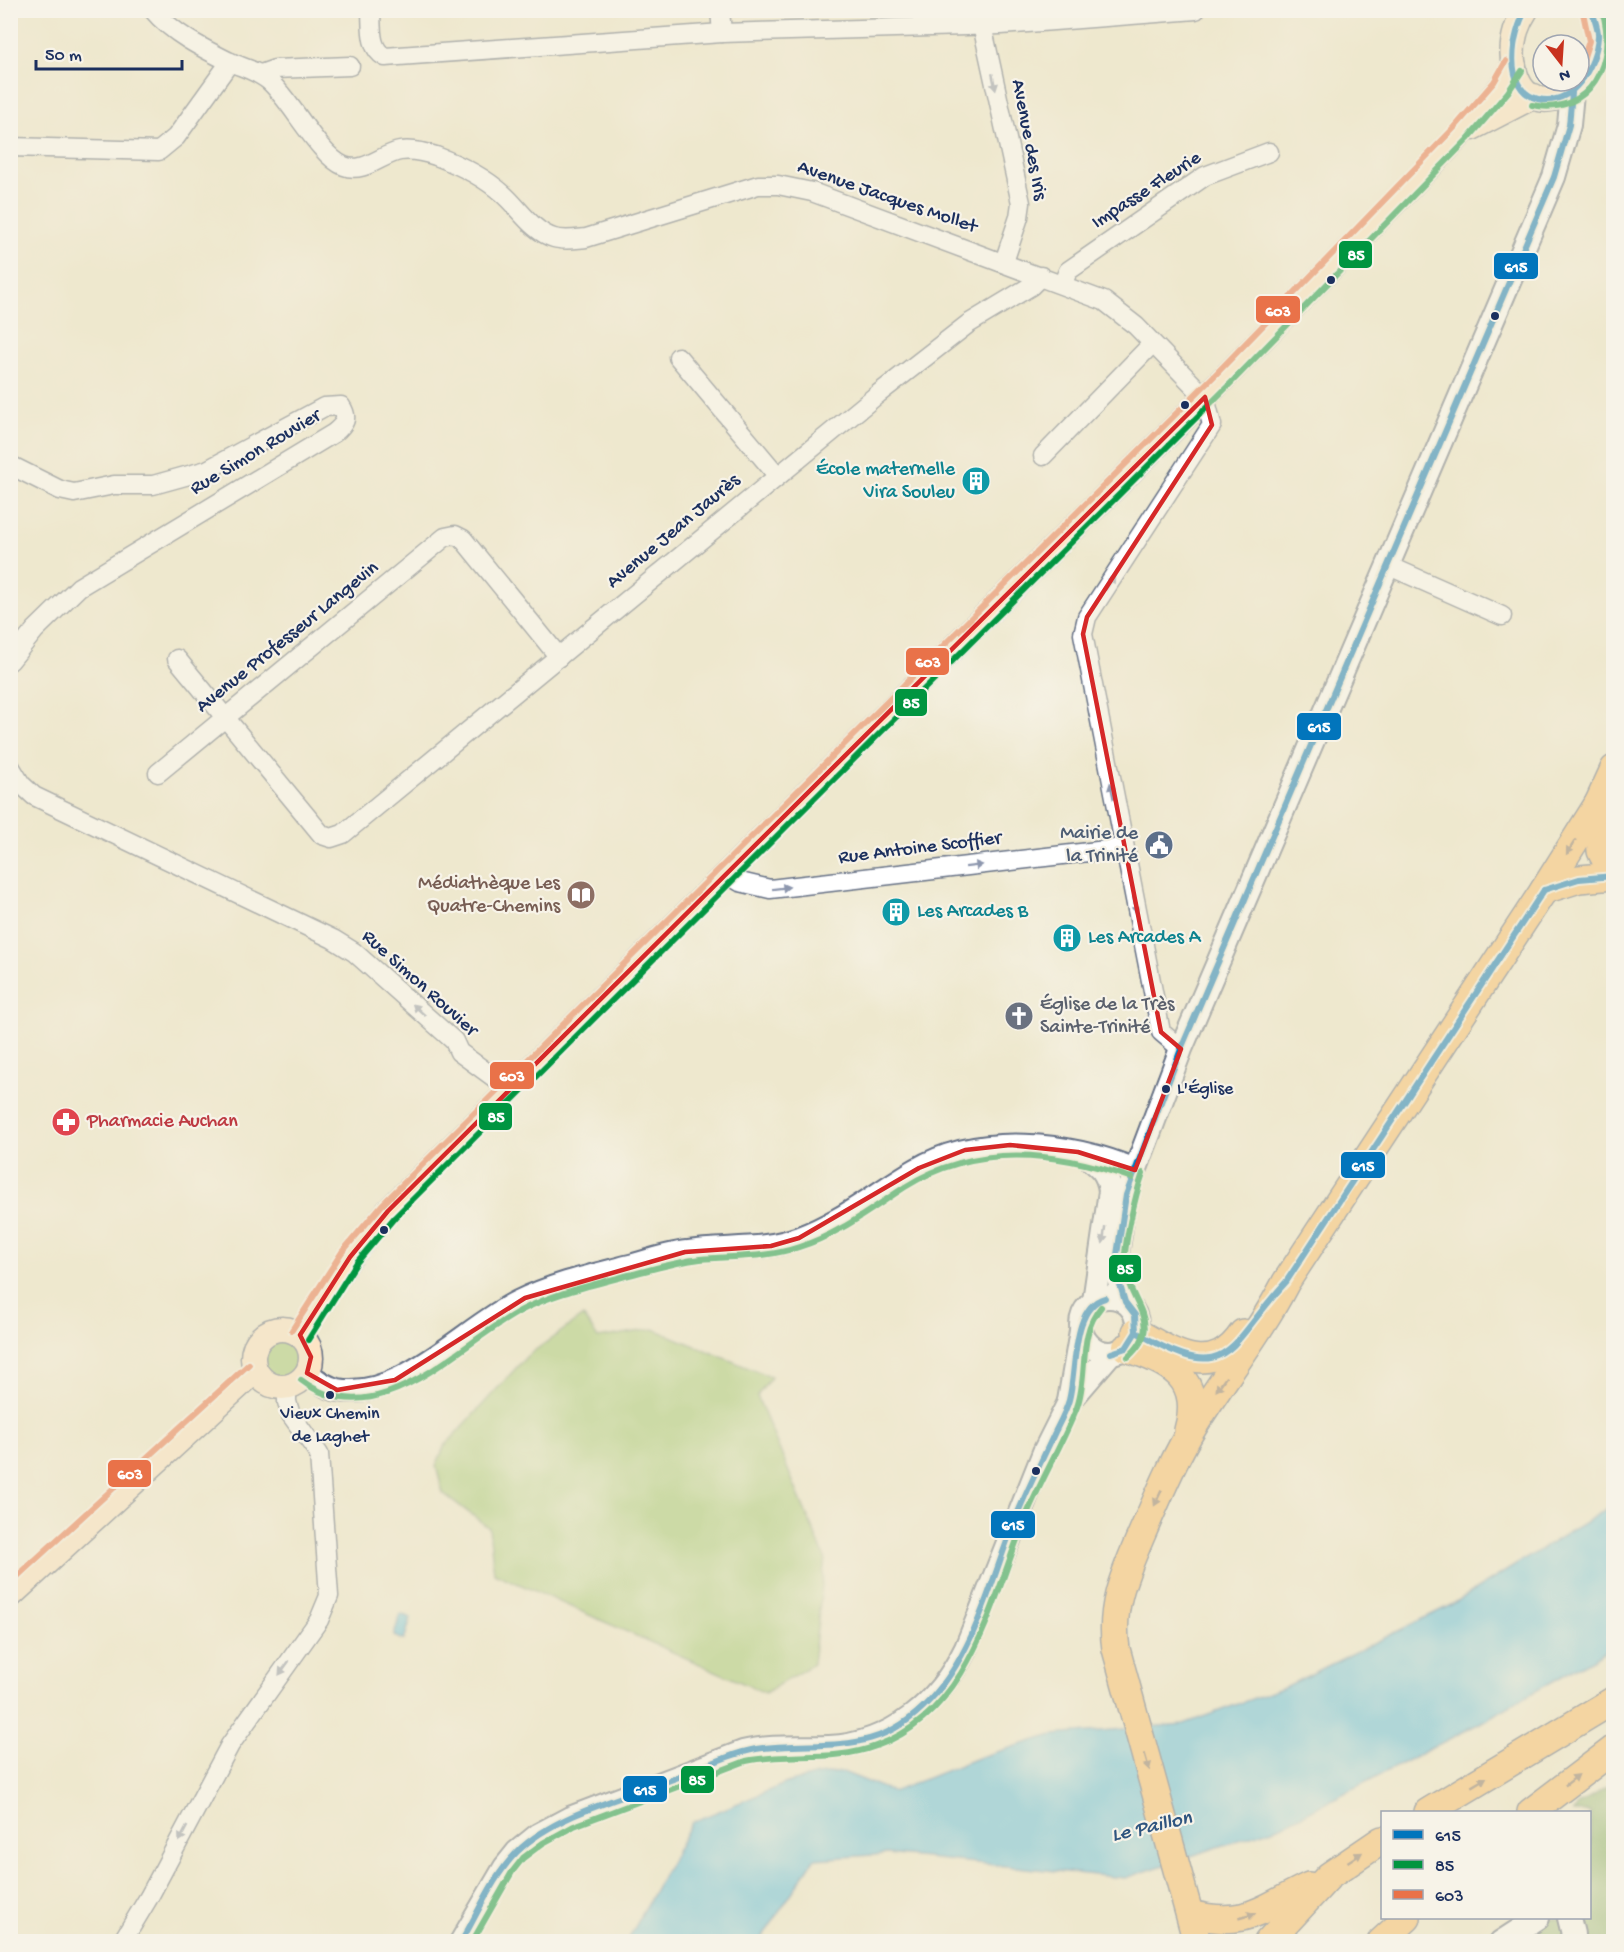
<svg xmlns="http://www.w3.org/2000/svg" width="1624" height="1952" font-family="'Gochi Hand',sans-serif">
  <style>
    .green { fill: #a2ca75; stroke: #5e7c6a; stroke-width: 1.5 }
    .forest { fill: #81ae66; stroke: #4e6e62; stroke-width: 1.5 }
    .water { fill: #65c2e3; stroke: #4078a0; stroke-width: 1.5 }
    .lines { fill: none; stroke-linecap: round; stroke-linejoin: round }
    .minor-casing { stroke: #657085; stroke-width: 21 }
    .tertiary-casing { stroke: #657085; stroke-width: 26 }
    .secondary-casing { stroke: #657085; stroke-width: 27 }
    .primary-casing { stroke: #657085; stroke-width: 30 }
    .minor { stroke: #fff; stroke-width: 18 }
    .tertiary { stroke: #fff; stroke-width: 22 }
    .secondary { stroke: #fde5c5; stroke-width: 24 }
    .primary { stroke: #fabe6d; stroke-width: 27 }
    .bus-1-casing { stroke: #f7f3e8; stroke-width: 10 }
    .bus-2-casing { stroke: #f7f3e8; stroke-width: 10 }
    .bus-3-casing { stroke: #f7f3e8; stroke-width: 10 }
    .bus-1 { stroke: #0275bc; stroke-width: 6 }
    .bus-2 { stroke: #009540; stroke-width: 6 }
    .bus-3 { stroke: #e97249; stroke-width: 6 }
    .oneway { fill: #8d97ae }
    .oneway2 { fill: #8a7666 }
    .marked { fill: none; stroke: #d62828; stroke-width: 4.5; stroke-linejoin: round }
    .bus-dot { fill: #1b2f5e; stroke: #f7f3e8; stroke-width: 2 }
    .labels { text-anchor: middle; dominant-baseline: central; stroke-width: 4.5; stroke-linejoin: round; paint-order: stroke }
    .bus-label { font-size: 18px; fill: #1b2f5e; stroke: #f7f3e8; text-anchor: start }
    .street-label { font-size: 20px; fill: #1b2f5e; stroke: #f7f3e8 }
    .culture-label { font-size: 20px; fill: #0d838f; stroke: #f7f3e8; text-anchor: start }
    .service-label { font-size: 20px; fill: #4e5e75; stroke: #f7f3e8; text-anchor: end }
    .education-label { font-size: 20px; fill: #785e54; stroke: #f7f3e8; text-anchor: end }
    .worship-label { font-size: 20px; fill: #5b616d; stroke: #f7f3e8; text-anchor: start }
    .health-label { font-size: 20px; fill: #be3a42; stroke: #f7f3e8; text-anchor: start }
    .water-label { font-size: 21px; font-style: italic; fill: #2e547f; stroke: #f7f3e8 }
    .line-badge { stroke: #f7f3e8; stroke-width: 2 }
    .badge-label { font-size: 16px; text-anchor: middle; font-weight: bold; fill: #fff }
  </style>
  <rect width="100%" height="100%" fill="#f7f3e8"/>
  <filter id="ink" filterUnits="userSpaceOnUse"><feTurbulence type="fractalNoise" baseFrequency=".0167" numOctaves="2"/><feDisplacementMap in="SourceGraphic" scale="12" xChannelSelector="R" yChannelSelector="G"/><feConvolveMatrix kernelMatrix="1 2 1 2 8 2 1 2 1" color-interpolation-filters="sRGB"/></filter>
  <filter id="wash" filterUnits="userSpaceOnUse"><feTurbulence type="fractalNoise" baseFrequency=".008" numOctaves="4" result="noise"/><feDisplacementMap in="SourceGraphic" scale="24" xChannelSelector="R" yChannelSelector="G"/><feGaussianBlur stdDeviation="1.35" result="paint"/><feColorMatrix in="noise" values="0 0 0 0 0 0 0 0 0 0 0 0 0 0 0 0 0 1.4 0 .05"/><feComposite in="paint" operator="in"/></filter>
  <g filter="url(#wash)">
    <rect width="100%" height="100%" fill="#eee8ce"/>
    <g class="green">
      <polygon points="583,1316 598,1338 654,1329 771,1377 757,1396 825,1558 813,1664 765,1693 494,1573 489,1528 443,1493 436,1466 444,1447 527,1356"/>
      <circle cx="281" cy="1358" r="20"/>
    </g>
    <polygon class="forest" points="1613,1783 1613,1941 1513,1942 1524,1918 1590,1918 1590,1812 1574,1812 1578,1804"/>
    <g class="water">
      <polygon points="1613,1505 1613,1647 1478,1724 1281,1826 1125,1878 887,1854 814,1859 760,1941 627,1942 692,1822 787,1783 817,1775 843,1772 893,1792 980,1757 1053,1735 1184,1724 1287,1686 1451,1605"/>
      <polygon points="400,1614 411,1618 404,1640 394,1636"/>
    </g>
  </g>
  <g filter="url(#ink)">
    <g class="lines">
      <g class="minor-casing">
        <g id="minor">
          <path d="M 153,10 C 172,33 202,48 228,61 C 243,68 256,70 269,81 C 291,100 319,156 344,166 C 364,174 382,154 400,151 C 412,149 424,152 436,156 C 460,165 484,177 503,194 C 519,208 533,232 554,238 C 564,241 576,239 586,238 L 758,185 L 778,185 L 812,192 L 1104,301 L 1136,326 L 1205,397 L 1212,425 L 1087,617 L 1083,634 L 1161,1032 L 1181,1049"/>
          <path d="M 371,10 C 372,26 369,49 385,57 L 722,33 L 1001,25 L 1196,10"/>
          <polyline points="720,10 722,33"/>
          <polyline points="982,25 1021,203 1019,217 1004,262"/>
          <polyline points="261,74 275,69 350,66"/>
          <polyline points="10,147 159,151 176,137 230,62"/>
          <polyline points="1063,283 1068,271 1205,176 1269,152"/>
          <polyline points="678,357 777,475"/>
          <polyline points="1043,456 1152,344"/>
          <path d="M 10,465 L 60,490 L 74,493 L 114,485 L 153,485 L 207,470 L 324,407 L 341,406 C 349,418 345,424 334,433 L 79,587 L 35,630 L 10,661"/>
          <polyline points="1387,565 1502,616"/>
          <polyline points="177,659 322,835 331,838 343,834 878,394 968,324 1031,286 1041,276"/>
          <polyline points="10,766 21,784 34,796 333,939 354,952 454,1041 459,1052 511,1090"/>
          <polyline points="158,773 445,537 455,535 463,539 559,657"/>
          <polyline points="725,873 740,882 770,889 1123,848"/>
          <polyline points="122,1942 149,1897 230,1745 319,1620 329,1596 319,1454 291,1415 287,1402 287,1386"/>
        </g>
      </g>
      <g class="tertiary-casing">
        <g id="tertiary">
          <path d="M 1085,1156 C 1100,1166 1108,1173 1110,1191 L 1094,1301"/>
          <circle cx="1109" cy="1325" r="28"/>
          <polyline points="1125,1302 1115,1268 1126,1195 1181,1049 1554,177 1569,125 1572,93"/>
          <path d="M 307,1373 C 316,1380 326,1388 338,1390 C 401,1401 466,1327 518,1302 C 554,1284 595,1275 634,1265 C 651,1260 669,1254 687,1252 C 725,1246 762,1252 799,1238 C 841,1223 878,1192 916,1170 C 979,1132 1071,1143 1135,1170"/>
          <polyline points="1069,1401 1081,1331"/>
          <polyline points="1569,1918 1573,1934 1570,1942"/>
          <path d="M 461,1942 L 505,1867 L 517,1852 L 538,1835 L 570,1818 L 743,1752 C 772,1745 799,1748 829,1747 C 892,1744 939,1703 966,1648 L 1044,1452 L 1069,1402 L 1111,1353"/>
          <polyline points="1501,1942 1538,1918"/>
        </g>
      </g>
      <g class="secondary-casing">
        <g id="secondary">
          <path d="M 1526,10 C 1514,28 1510,47 1514,68 C 1529,140 1624,76 1592,10"/>
          <polyline points="1472,128 1534,96"/>
          <circle cx="282" cy="1358" r="29"/>
          <polyline points="300,1335 350,1257 388,1211 1222,380 1462,133 1501,87 1514,66"/>
          <polyline points="10,1596 255,1371"/>
        </g>
      </g>
      <g class="primary-casing">
        <g id="primary">
          <polyline points="1598,804 1601,851 1614,876"/>
          <polyline points="1544,890 1579,879 1614,876"/>
          <path d="M 1136,1332 C 1175,1354 1212,1379 1243,1333"/>
          <path d="M 1126,1348 C 1170,1361 1203,1379 1188,1430"/>
          <polyline points="1428,1812 1614,1700"/>
          <polyline points="1531,1812 1614,1749"/>
          <path d="M 1190,1914 C 1247,1928 1260,1909 1309,1886"/>
          <path d="M 1197,1942 L 1116,1649 C 1109,1605 1126,1571 1143,1531 C 1159,1495 1174,1458 1195,1424 C 1225,1376 1260,1332 1286,1282 L 1544,890 L 1598,804 L 1614,769"/>
          <polyline points="1268,1942 1329,1876 1382,1840"/>
          <polyline points="1381,1942 1407,1918"/>
        </g>
      </g>
      <use href="#minor" class="minor"/>
      <use href="#tertiary" class="tertiary"/>
      <use href="#secondary" class="secondary"/>
      <use href="#primary" class="primary"/>
      <g class="bus-1-casing">
        <g id="bus-1">
          <path d="M 1526,10 C 1512,33 1502,90 1538,99 C 1573,107 1596,66 1598,37 C 1599,29 1594,19 1592,10"/>
          <polyline points="1544,890 1579,879 1614,876"/>
          <path d="M 1136,1332 C 1232,1388 1225,1348 1286,1282 L 1544,890"/>
          <polyline points="1111,1353 1126,1348 1136,1332 1135,1315 1125,1302 1115,1268 1126,1195 1181,1049 1554,177 1569,125 1572,93"/>
          <path d="M 461,1942 C 478,1913 493,1876 517,1852 C 555,1814 626,1797 676,1778 C 702,1768 729,1754 756,1749 C 825,1739 874,1760 930,1700 C 978,1649 992,1574 1019,1510 C 1030,1484 1043,1458 1055,1432 C 1060,1422 1066,1411 1069,1400 C 1077,1370 1071,1307 1105,1298"/>
        </g>
      </g>
      <g class="bus-2-casing">
        <g id="bus-2">
          <path d="M 1532,105 C 1591,117 1618,60 1602,10"/>
          <polyline points="308,1340 357,1262 395,1217 1228,386 1468,139 1508,92 1522,71"/>
          <path d="M 1128,1357 C 1165,1324 1130,1305 1125,1269 C 1122,1250 1136,1193 1143,1173"/>
          <path d="M 301,1380 C 378,1439 457,1344 522,1310 C 555,1293 593,1285 629,1275 C 653,1269 676,1262 700,1259 C 733,1256 767,1258 799,1247 C 838,1235 871,1209 905,1187 C 976,1142 1056,1151 1132,1178"/>
          <path d="M 472,1942 L 512,1872 L 523,1858 L 543,1843 L 574,1826 L 746,1761 C 789,1752 834,1762 876,1746 C 973,1711 992,1598 1027,1514 C 1042,1478 1063,1443 1077,1407 C 1089,1374 1077,1335 1101,1307"/>
        </g>
      </g>
      <g class="bus-3-casing">
        <g id="bus-3">
          <polyline points="1579,72 1589,41 1583,13"/>
          <polyline points="292,1330 342,1252 382,1205 1216,374 1455,127 1494,82 1506,61"/>
          <polyline points="10,1583 249,1364"/>
        </g>
      </g>
      <use href="#bus-1" class="bus-1"/>
      <use href="#bus-2" class="bus-2"/>
      <use href="#bus-3" class="bus-3"/>
    </g>
    <defs><path id="oneway-solid" d="M-6-.8H1V-3.2L6.5 0L1 3.2V.8H-6Z" transform="scale(1.5)"/></defs>
    <g class="oneway">
      <use href="#oneway-solid" transform="translate(994 82) rotate(78)"/>
      <use href="#oneway-solid" transform="translate(1110 583) rotate(-57)"/>
      <use href="#oneway-solid" transform="translate(1112 791) rotate(-102)"/>
      <use href="#oneway-solid" transform="translate(974 866) rotate(-7)"/>
      <use href="#oneway-solid" transform="translate(781 888) rotate(-7)"/>
      <use href="#oneway-solid" transform="translate(1135 905) rotate(78)"/>
      <use href="#oneway-solid" transform="translate(419 1010) rotate(-138)"/>
      <use href="#oneway-solid" transform="translate(1104 1235) rotate(98)"/>
      <use href="#oneway-solid" transform="translate(284 1668) rotate(126)"/>
      <use href="#oneway-solid" transform="translate(183 1834) rotate(118)"/>
    </g>
    <g class="oneway2">
      <use href="#oneway-solid" transform="translate(1571 847) rotate(122)"/>
      <use href="#oneway-solid" transform="translate(1221 1384) rotate(125)"/>
      <use href="#oneway-solid" transform="translate(1158 1498) rotate(115)"/>
      <use href="#oneway-solid" transform="translate(1147 1762) rotate(74)"/>
      <use href="#oneway-solid" transform="translate(1572 1780) rotate(-38)"/>
      <use href="#oneway-solid" transform="translate(1479 1782) rotate(-31)"/>
      <use href="#oneway-solid" transform="translate(1355 1857) rotate(-33)"/>
      <use href="#oneway-solid" transform="translate(1247 1916) rotate(-16)"/>
    </g>
  </g>
  <path d="M0 0H1624V1952H0ZM 1205,397 L 1212,425 L 1087,617 L 1083,634 L 1161,1032 L 1181,1049 L 1135,1170 L 1078,1152 L 1010,1145 L 965,1150 L 919,1168 L 799,1238 L 771,1246 L 685,1252 L 525,1298 L 395,1380 L 337,1390 L 307,1373 L 311,1357 L 300,1335 L 350,1257 L 388,1211 Z" fill="#eee8ce" fill-opacity=".55" fill-rule="evenodd"/>
  <path class="marked" d="M 1205,397 L 1212,425 L 1087,617 L 1083,634 L 1161,1032 L 1181,1049 L 1135,1170 L 1078,1152 L 1010,1145 L 965,1150 L 919,1168 L 799,1238 L 771,1246 L 685,1252 L 525,1298 L 395,1380 L 337,1390 L 307,1373 L 311,1357 L 300,1335 L 350,1257 L 388,1211 Z"/>
  <defs>
    <g id="building-disc" transform="scale(1.5)"><circle r="9.5" fill="#0f9aa8" stroke="#f7f3e8"/><path d="M-4-6H4V6H1V3H-1V6H-4ZM-2.5-4.3h1.7v1.8h-1.7ZM.8-4.3h1.7v1.8H.8ZM-2.5-1h1.7V.8h-1.7ZM.8-1h1.7V.8H.8Z" fill="#fff"/></g>
    <g id="civic-disc" transform="scale(1.5)"><circle r="9.5" fill="#5c6f8a" stroke="#f7f3e8"/><path d="M-.6-6.5H3V-4.5H.6V-3L4-1V1h2V6H-6V1h2V-1L-.6-3ZM-1.2 2.5V6h2.4V2.5Z" fill="#fff"/></g>
    <g id="library-disc" transform="scale(1.5)"><circle r="9.5" fill="#8d6e63" stroke="#f7f3e8"/><path d="M-6-4Q-3-5.5-.7-3.5V5Q-3 3-6 4ZM6-4Q3-5.5 .7-3.5V5Q3 3 6 4Z" fill="#fff"/></g>
    <g id="church-disc" transform="scale(1.5)"><circle r="9.5" fill="#6b7280" stroke="#f7f3e8"/><path d="M-1.2-6h2.4v3.5h3.3v2.4h-3.3V6h-2.4V-.1h-3.3v-2.4h3.3Z" fill="#fff"/></g>
    <g id="pharmacy-disc" transform="scale(1.5)"><circle r="9.5" fill="#e0444e" stroke="#f7f3e8"/><path d="M-2-6h4v4h4v4h-4v4h-4v-4h-4v-4h4Z" fill="#fff"/></g>
  </defs>
  <g fill-rule="evenodd">
    <use href="#building-disc" x="976" y="481"/>
    <use href="#civic-disc" x="1159" y="845"/>
    <use href="#library-disc" x="581" y="895"/>
    <use href="#building-disc" x="896" y="912"/>
    <use href="#building-disc" x="1067" y="938"/>
    <use href="#church-disc" x="1019" y="1016"/>
    <use href="#pharmacy-disc" x="66" y="1122"/>
  </g>
  <g class="bus-dot">
    <circle cx="1331" cy="280" r="5"/>
    <circle cx="1495" cy="316" r="5"/>
    <circle cx="1185" cy="405" r="5"/>
    <circle cx="1166" cy="1089" r="5"/>
    <circle cx="384" cy="1230" r="5"/>
    <circle cx="330" cy="1395" r="5"/>
    <circle cx="1036" cy="1471" r="5"/>
  </g>
  <g class="labels">
    <g class="bus-label">
      <text x="1177" y="1089">L'Église</text>
      <text x="330" y="1414" text-anchor="middle">Vieux Chemin<tspan x="330" dy="23">de Laghet</tspan></text>
    </g>
    <g class="street-label">
      <text transform="translate(1028 140) rotate(79)">Avenue des Iris</text>
      <text transform="translate(1147 191) rotate(-33)">Impasse Fleurie</text>
      <text transform="translate(887 198) rotate(19)">Avenue Jacques Mollet</text>
      <text transform="translate(256 453) rotate(-31)">Rue Simon Rouvier</text>
      <text transform="translate(674 532) rotate(-40)">Avenue Jean Jaurès</text>
      <text transform="translate(288 638) rotate(-39)">Avenue Professeur Langevin</text>
      <text transform="translate(920 849) rotate(-7)">Rue Antoine Scoffier</text>
      <text transform="translate(419 984) rotate(42)">Rue Simon Rouvier</text>
    </g>
    <g class="culture-label">
      <text x="955" y="470" text-anchor="end">École maternelle<tspan x="955" dy="23">Vira Souleu</tspan></text>
      <text x="917" y="912">Les Arcades B</text>
      <text x="1088" y="938">Les Arcades A</text>
    </g>
    <g class="service-label">
      <text x="1138" y="834">Mairie de<tspan x="1138" dy="23">la Trinité</tspan></text>
    </g>
    <g class="education-label">
      <text x="560" y="884">Médiathèque Les<tspan x="560" dy="23">Quatre-Chemins</tspan></text>
    </g>
    <g class="worship-label">
      <text x="1040" y="1005">Église de la Très<tspan x="1040" dy="23">Sainte-Trinité</tspan></text>
    </g>
    <g class="health-label">
      <text x="87" y="1122">Pharmacie Auchan</text>
    </g>
    <g class="water-label">
      <text transform="translate(1152 1828) rotate(-13)">Le Paillon</text>
    </g>
  </g>
  <g class="line-badge">
    <rect x="1338" y="240" width="35" height="29" rx="6" fill="#009540"/>
    <rect x="1493" y="252" width="46" height="28" rx="6" fill="#0275bc"/>
    <rect x="1255" y="295" width="46" height="29" rx="6" fill="#e97249"/>
    <rect x="905" y="647" width="45" height="29" rx="6" fill="#e97249"/>
    <rect x="894" y="688" width="34" height="29" rx="6" fill="#009540"/>
    <rect x="1296" y="712" width="46" height="29" rx="6" fill="#0275bc"/>
    <rect x="489" y="1061" width="46" height="29" rx="6" fill="#e97249"/>
    <rect x="478" y="1102" width="35" height="29" rx="6" fill="#009540"/>
    <rect x="1340" y="1151" width="46" height="28" rx="6" fill="#0275bc"/>
    <rect x="1108" y="1254" width="34" height="29" rx="6" fill="#009540"/>
    <rect x="107" y="1459" width="45" height="29" rx="6" fill="#e97249"/>
    <rect x="990" y="1510" width="46" height="29" rx="6" fill="#0275bc"/>
    <rect x="680" y="1765" width="35" height="29" rx="6" fill="#009540"/>
    <rect x="622" y="1775" width="46" height="28" rx="6" fill="#0275bc"/>
  </g>
  <g class="badge-label">
    <text x="1356" y="260">85</text>
    <text x="1516" y="272">615</text>
    <text x="1278" y="316">603</text>
    <text x="928" y="667">603</text>
    <text x="911" y="708">85</text>
    <text x="1319" y="732">615</text>
    <text x="512" y="1081">603</text>
    <text x="496" y="1122">85</text>
    <text x="1363" y="1171">615</text>
    <text x="1125" y="1274">85</text>
    <text x="130" y="1479">603</text>
    <text x="1013" y="1530">615</text>
    <text x="697" y="1785">85</text>
    <text x="645" y="1795">615</text>
  </g>
  <rect width="1624" height="1952" fill="none" stroke="#f7f3e8" stroke-width="36"/>
  <rect x="1381" y="1811" width="210" height="108" fill="#f7f3e8" stroke="#9fa5b1" stroke-width="1.5"/>
  <rect x="1393" y="1830" width="30" height="9" fill="#0275bc" stroke="#9fa5b1" stroke-width="1.5"/>
  <text x="1435" y="1841" font-size="18" fill="#1b2f5e">615</text>
  <rect x="1393" y="1860" width="30" height="9" fill="#009540" stroke="#9fa5b1" stroke-width="1.5"/>
  <text x="1435" y="1871" font-size="18" fill="#1b2f5e">85</text>
  <rect x="1393" y="1890" width="30" height="9" fill="#e97249" stroke="#9fa5b1" stroke-width="1.5"/>
  <text x="1435" y="1901" font-size="18" fill="#1b2f5e">603</text>
  <g transform="translate(1561 63) rotate(163)"><circle r="28" fill="#f7f3e8" stroke="#9fa5b1" stroke-width="1.5"/>
  <path d="M0-4.5L10 22L0 15L-10 22Z" fill="#c8321e"/>
  <text y="-9" font-size="16" font-weight="bold" text-anchor="middle" fill="#1b2f5e">N</text>
  </g>
  <path d="M36 60v9h146v-9" fill="none" stroke="#1b2f5e" stroke-width="3"/>
  <text x="45" y="60" font-size="18" fill="#1b2f5e" stroke="#f7f3e8" stroke-width="4.5" paint-order="stroke">50 m</text>
</svg>
